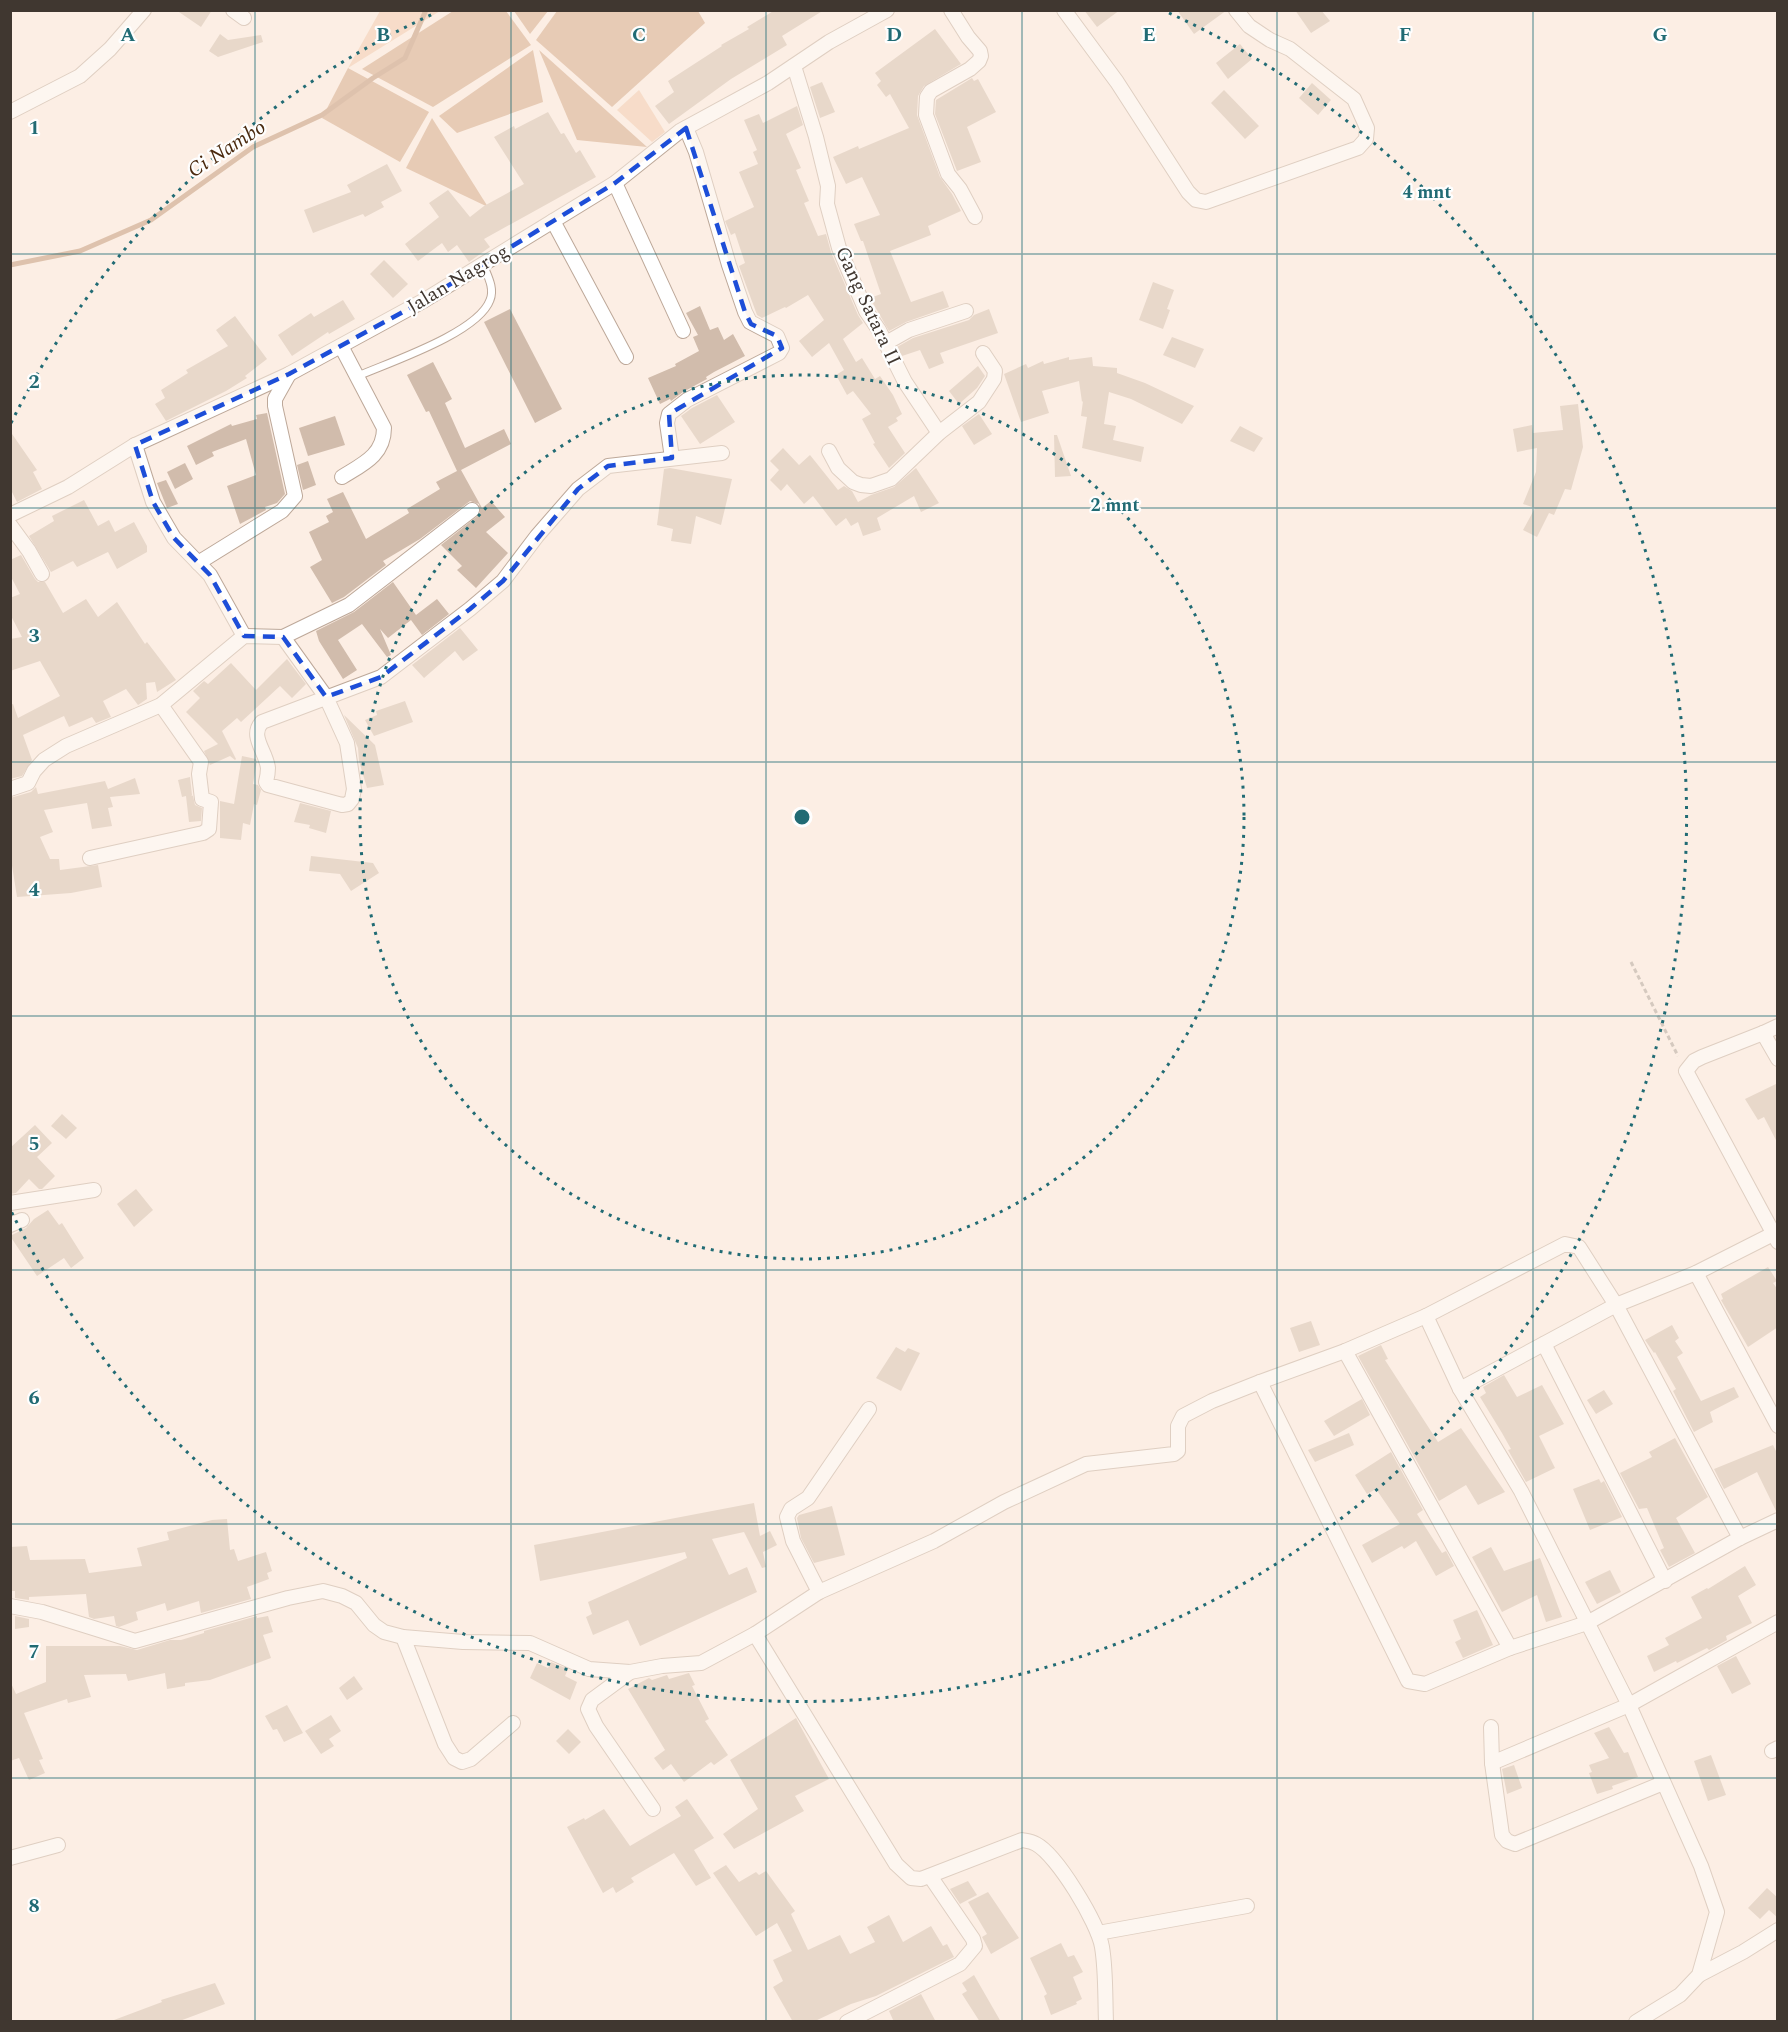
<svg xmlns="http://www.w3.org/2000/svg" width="1788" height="2032" font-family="Spectral,serif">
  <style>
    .green { fill: #f1c6a8 }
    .forest { fill: #ce9f7d }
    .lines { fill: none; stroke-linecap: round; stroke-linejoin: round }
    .stream { stroke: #bb8d6b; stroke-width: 5 }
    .building { fill: #d1bcac }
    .lane-casing { stroke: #bda899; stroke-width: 9 }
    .street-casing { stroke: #bda899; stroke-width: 16 }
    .path { stroke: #a79c93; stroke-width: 3; stroke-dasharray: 4.5 3; stroke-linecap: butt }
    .lane { stroke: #fff; stroke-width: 7 }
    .street { stroke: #fff; stroke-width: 14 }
    .marked { fill: none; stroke: #1d4ed8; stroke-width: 4.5; stroke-dasharray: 12 8; stroke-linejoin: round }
    .grid { fill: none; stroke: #216b74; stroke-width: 1.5; stroke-opacity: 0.55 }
    .ring { fill: none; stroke: #216b74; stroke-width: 3; stroke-dasharray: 3 6 }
    .labels { text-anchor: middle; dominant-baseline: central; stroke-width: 4.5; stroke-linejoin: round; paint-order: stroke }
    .street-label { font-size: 20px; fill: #403730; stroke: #fefefe }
    .water-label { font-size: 21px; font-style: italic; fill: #4a2a0f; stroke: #fefefe }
    .grid-label { font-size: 20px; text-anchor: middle; font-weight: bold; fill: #216b74; stroke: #fefefe; stroke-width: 4.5; stroke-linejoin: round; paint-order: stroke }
    .centre { fill: #216b74; stroke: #fefefe; stroke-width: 3 }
    .ring-label { font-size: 18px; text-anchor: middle; font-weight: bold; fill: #216b74; stroke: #fefefe; stroke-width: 4.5; stroke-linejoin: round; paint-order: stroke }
  </style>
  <rect width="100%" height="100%" fill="#fceee4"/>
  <g class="green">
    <polygon points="380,10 440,11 348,68 380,11"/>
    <polygon points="639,90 665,132 652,142 617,110"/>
  </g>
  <g class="forest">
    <polygon points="453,11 506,11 531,45 433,107 362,69"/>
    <polygon points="514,11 548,11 530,34"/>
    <polygon points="557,11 698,11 705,23 612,107 536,40"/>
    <polygon points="533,50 543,102 457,133 439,116"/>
    <polygon points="539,50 647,147 577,140"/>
    <polygon points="348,68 429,112 400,162 322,118"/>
    <polygon points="432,118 488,207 406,168"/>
  </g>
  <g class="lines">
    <polyline class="stream" points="10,265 80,251 151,220 253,147 322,115 373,78 405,58 426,10"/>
  </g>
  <g class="building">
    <polygon points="176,10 212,10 201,27"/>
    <polygon points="775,10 824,10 782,36 787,45 731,79 669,124 655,106 674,92 668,81 722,46 721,45 749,29 747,27"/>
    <polygon points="1084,10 1120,10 1097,27"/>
    <polygon points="1177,10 1227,10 1194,34"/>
    <polygon points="1295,10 1321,10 1330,21 1311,33"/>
    <polygon points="935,29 961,64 924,86 918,96 917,115 940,177 952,194 961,211 928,226 931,235 890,251 911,302 943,291 949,307 906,322 889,331 870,298 881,294 863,241 861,241 854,224 880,215 862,177 846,184 833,157 858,146 859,149 909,128 890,94 886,97 877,85 881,81 875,73"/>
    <polygon points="220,34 228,40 261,35 263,42 218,57 209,51"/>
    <polygon points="1240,44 1252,59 1228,79 1216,63"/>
    <polygon points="972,78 974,81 978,79 996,112 967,127 981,162 957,171 935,114 936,100"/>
    <polygon points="822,82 835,112 820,118 810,87"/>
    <polygon points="1312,83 1331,100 1318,115 1299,98"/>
    <polygon points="1224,90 1259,126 1245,139 1211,103"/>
    <polygon points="797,106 803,125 786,134 801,168 796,170 809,201 804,203 818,236 826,234 831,252 858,315 863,323 843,339 856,362 862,358 875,379 880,376 893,395 902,414 896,418 898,421 888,427 905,453 889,468 873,444 875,443 862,419 871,414 853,391 847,395 836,375 844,370 829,343 812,357 799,341 824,320 808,295 786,308 785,307 762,318 757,315 739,266 745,263 735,233 731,235 725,221 754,207 739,172 758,164 753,152 757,150 744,120 759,114 763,123"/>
    <polygon points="548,112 561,134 564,133 576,153 580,150 596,177 484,239 490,247 469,262 457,245 448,252 442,243 418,261 405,244 439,217 429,203 448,190 470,217 484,206 524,184 494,137 514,126 515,129"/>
    <polygon points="387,164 402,191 381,202 384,207 365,217 363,214 313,233 304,210 351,192 347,185"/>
    <polygon points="384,260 408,284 393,298 370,274"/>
    <polygon points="1153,282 1174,290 1167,309 1170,310 1163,329 1139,320"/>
    <polygon points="343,300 355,319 329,334 328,332 292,356 278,335 311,313 314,317"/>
    <polygon points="700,306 710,330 718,327 724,340 733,334 745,356 714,372 706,377 707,379 683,392 671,401 670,399 660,404 648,378 676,366 675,364 699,351 693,337 698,335 686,313"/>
    <polygon points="510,309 562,409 535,423 484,322"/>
    <polygon points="989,309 998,333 940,353 944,363 929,369 920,350 902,356 897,347 913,338 969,320 974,315"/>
    <polygon points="235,316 267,359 245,376 247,378 226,391 166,421 155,404 165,398 161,390 188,373 186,370 228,346 216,330"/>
    <polygon points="1172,337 1204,349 1195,368 1163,355"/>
    <polygon points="1069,357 1069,360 1092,357 1093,366 1117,368 1117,373 1145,383 1194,406 1182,424 1131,399 1109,392 1104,424 1116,426 1113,440 1144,447 1141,462 1082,448 1087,417 1081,416 1083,401 1082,402 1079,381 1042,391 1049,413 1021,422 1004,374 1026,364 1028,368 1043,361 1044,364"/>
    <polygon points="433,362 452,399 445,403 465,448 504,429 511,444 461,470 482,508 491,501 505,517 486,532 508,553 476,588 457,570 462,566 441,545 480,514 479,504 470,501 420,539 383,561 386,565 344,597 332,603 310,567 322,560 309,532 329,522 326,516 333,512 327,499 343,492 366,539 409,513 407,509 440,489 436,482 457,471 429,411 426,412 407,375"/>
    <polygon points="978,366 985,376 977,388 959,404 949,391"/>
    <polygon points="717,395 735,422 700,444 681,416 692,408"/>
    <polygon points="1578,404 1583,447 1571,490 1565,489 1554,515 1549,513 1537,537 1523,530 1535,508 1523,504 1536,472 1537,448 1517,452 1513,429 1532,425 1533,433 1563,430 1560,406"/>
    <polygon points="267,413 285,494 277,503 265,507 266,510 240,524 227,486 256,475 246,439 212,452 214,456 196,465 187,446 231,424 232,426 257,419 256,415"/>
    <polygon points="979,414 992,434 974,445 962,426"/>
    <polygon points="335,416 345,445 308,456 299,428"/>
    <polygon points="1240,426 1263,438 1254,452 1230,441"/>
    <polygon points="10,431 37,470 33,472 42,489 17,502 10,488"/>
    <polygon points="1054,435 1057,435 1071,476 1055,477"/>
    <polygon points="783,448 799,465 810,455 838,490 844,486 852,491 858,502 871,495 894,487 916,468 939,503 921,512 914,496 877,518 881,530 863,536 858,522 851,526 846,518 836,526 813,496 804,504 787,484 781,491 770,480 779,470 770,461"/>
    <polygon points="308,461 316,485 303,490 297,465"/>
    <polygon points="185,463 193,479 175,489 167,472"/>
    <polygon points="670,468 732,479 721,525 696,516 691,544 671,541 673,529 657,525 664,469"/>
    <polygon points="166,480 178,504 167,508 157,483"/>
    <polygon points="84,500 98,526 109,520 115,532 134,522 147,546 147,552 117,569 108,552 77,567 73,561 51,572 29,536 54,521 52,516"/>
    <polygon points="21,555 35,579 38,582 45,582 63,613 86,599 98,617 117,602 145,644 147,642 176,680 157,692 155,682 146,683 147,699 138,705 126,689 103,701 111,717 96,723 92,717 69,727 64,716 23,735 32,760 22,776 10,779 10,705 13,704 18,718 60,696 40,661 10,671 10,639 22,637 10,614 10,598 20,594 10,575 10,560"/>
    <polygon points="393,582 416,615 437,599 449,614 422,635 411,620 388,638 380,629 391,655 387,657 362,624 338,640 357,670 343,679 319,641 316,631 354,612"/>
    <polygon points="460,628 478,650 463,661 455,651 424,678 412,665"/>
    <polygon points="287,659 306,684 292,698 280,686 241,722 237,718 222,731 236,759 235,760 230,756 210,765 204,751 218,744 186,712 200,698 193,691 204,681 208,684 231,663 256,690"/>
    <polygon points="405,701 413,722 374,736 365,720 377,715 376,711"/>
    <polygon points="344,715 375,745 384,785 367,788 359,761 358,748"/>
    <polygon points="242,756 256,759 257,761 253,784 258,785 261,790 257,805 254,804 250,825 243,823 241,840 220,838 220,801 234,804"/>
    <polygon points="190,777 192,795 191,795 193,796 195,805 202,808 201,821 189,822 186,796 182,797 178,780"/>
    <polygon points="135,778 140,794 110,797 113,807 108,808 112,826 92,829 87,803 44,810 53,832 40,837 50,859 59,859 60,870 98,865 102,887 71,893 17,897 10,853 10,798 31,792 36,787 38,794 105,781 108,789"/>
    <polygon points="300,803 331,811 326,833 309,828 310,825 294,822"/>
    <polygon points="311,856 373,863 379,873 351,891 340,874 309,871"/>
    <polygon points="1778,1083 1778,1144 1764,1117 1758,1120 1745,1099"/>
    <polygon points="62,1114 77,1128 66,1139 51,1126"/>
    <polygon points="35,1125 52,1143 37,1157 55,1176 42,1189 39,1189 29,1179 16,1193 10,1194 10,1148"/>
    <polygon points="136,1189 153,1210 134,1227 117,1204"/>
    <polygon points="48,1210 59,1225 62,1223 84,1258 71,1268 64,1258 37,1276 10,1236 26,1228 34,1219"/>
    <polygon points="1768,1267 1777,1281 1773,1283 1778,1290 1778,1327 1748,1347 1721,1300 1723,1299 1721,1294"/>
    <polygon points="1311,1321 1320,1345 1299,1352 1290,1328"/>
    <polygon points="1672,1325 1679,1338 1675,1341 1683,1353 1677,1357 1701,1401 1734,1387 1739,1397 1710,1412 1713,1422 1694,1432 1673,1391 1676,1389 1655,1352 1654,1353 1645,1340"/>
    <polygon points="1381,1345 1388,1359 1385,1360 1438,1442 1461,1428 1505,1492 1478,1505 1466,1485 1439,1501 1358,1356"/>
    <polygon points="896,1347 905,1352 908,1348 920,1353 901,1391 876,1378"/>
    <polygon points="1504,1375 1517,1397 1542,1385 1564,1424 1539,1436 1555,1468 1526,1482 1508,1450 1511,1449 1502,1433 1480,1397 1486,1393 1483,1387"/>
    <polygon points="1604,1390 1613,1404 1596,1414 1587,1400"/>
    <polygon points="1362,1399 1370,1415 1334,1436 1324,1421"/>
    <polygon points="1349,1433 1354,1445 1315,1462 1308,1450"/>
    <polygon points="1675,1438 1708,1497 1676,1518 1695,1553 1669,1567 1660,1550 1664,1548 1647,1508 1639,1509 1620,1473 1652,1457 1649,1452"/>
    <polygon points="1773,1445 1778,1455 1776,1511 1757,1472 1724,1489 1714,1469"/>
    <polygon points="1391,1452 1423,1510 1417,1514 1442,1553 1446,1551 1454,1566 1436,1576 1416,1541 1404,1549 1402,1546 1372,1563 1362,1545 1400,1524 1376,1489 1367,1494 1355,1475"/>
    <polygon points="1599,1479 1601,1483 1604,1481 1622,1517 1590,1530 1573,1489"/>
    <polygon points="754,1503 760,1536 770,1531 777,1545 763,1552 766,1567 762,1568 744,1532 712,1539 729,1575 747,1567 757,1592 640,1646 628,1620 593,1635 586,1617 592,1614 588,1602 687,1558 685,1552 540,1581 534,1545"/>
    <polygon points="832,1506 845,1555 814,1563 801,1538 797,1518 799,1515"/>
    <polygon points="227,1519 230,1550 234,1549 238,1561 266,1552 272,1571 267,1573 269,1579 247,1587 251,1599 201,1613 199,1601 167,1611 165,1603 136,1612 138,1620 119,1627 116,1626 114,1616 94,1619 89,1617 86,1594 29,1597 29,1600 15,1598 15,1591 10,1591 10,1547 27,1546 30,1560 85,1559 89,1573 142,1566 137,1548 169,1540 167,1532 212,1520"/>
    <polygon points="1491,1547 1504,1571 1540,1558 1562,1617 1546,1622 1537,1595 1502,1612 1472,1557"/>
    <polygon points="1745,1566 1756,1585 1738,1596 1752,1623 1726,1636 1727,1640 1709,1650 1707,1648 1677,1663 1676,1661 1654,1672 1647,1656 1669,1645 1665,1638 1702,1618 1691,1597 1707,1588 1708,1589"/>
    <polygon points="1610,1570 1621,1592 1597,1604 1585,1582"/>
    <polygon points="1477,1610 1493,1645 1463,1658 1455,1642 1461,1639 1453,1620"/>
    <polygon points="15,1616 29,1619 29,1627 15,1629"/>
    <polygon points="257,1616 257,1618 268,1616 273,1632 263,1635 271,1658 210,1680 185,1683 185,1686 167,1689 165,1673 128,1681 126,1674 84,1675 91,1697 68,1703 67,1699 24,1713 43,1759 39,1760 45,1773 29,1780 19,1758 10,1761 10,1681 16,1694 46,1682 46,1646 120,1646 137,1650 170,1640 181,1640 204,1633 204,1631"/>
    <polygon points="1736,1656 1751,1684 1732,1694 1717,1666"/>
    <polygon points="551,1662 568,1669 565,1676 577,1682 570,1700 530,1678 537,1663 548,1668"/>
    <polygon points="689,1673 695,1685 692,1686 709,1719 705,1721 728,1755 714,1765 711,1762 684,1782 671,1764 663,1770 654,1758 665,1750 628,1689 649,1678 652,1680 667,1675 669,1679"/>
    <polygon points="354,1676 363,1689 347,1700 339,1688"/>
    <polygon points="287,1705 303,1733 284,1742 277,1729 273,1730 265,1716"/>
    <polygon points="331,1715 341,1731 329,1739 334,1746 321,1754 305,1731"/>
    <polygon points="796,1718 829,1779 795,1796 804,1811 734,1849 723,1834 758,1809 730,1760"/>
    <polygon points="1609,1727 1624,1753 1628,1752 1638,1777 1612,1786 1613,1789 1597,1794 1589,1773 1592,1772 1589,1765 1609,1758 1594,1733"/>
    <polygon points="568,1729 581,1742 569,1754 556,1741"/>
    <polygon points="1711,1755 1726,1795 1708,1801 1694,1761"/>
    <polygon points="1514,1765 1522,1788 1507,1794 1502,1769"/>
    <polygon points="687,1799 714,1838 694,1850 711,1878 696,1886 674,1853 631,1878 634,1882 616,1893 613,1887 603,1893 567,1827 584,1818 585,1820 604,1809 630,1846 681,1816 675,1807"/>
    <polygon points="726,1865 739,1882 756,1872 759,1875 766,1871 795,1911 791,1914 808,1950 840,1935 850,1954 875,1942 867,1927 889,1915 903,1942 931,1926 943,1946 947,1944 954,1957 876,1996 851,2004 813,2022 793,2022 773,1987 783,1981 773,1960 792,1951 777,1923 756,1936 713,1873"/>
    <polygon points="968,1881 977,1895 960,1904 950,1889"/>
    <polygon points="1767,1888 1778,1898 1778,1918 1769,1910 1760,1919 1748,1908"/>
    <polygon points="988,1892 1019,1938 991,1954 982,1937 987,1934 968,1902"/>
    <polygon points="1061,1943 1068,1957 1074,1955 1083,1972 1073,1977 1082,1999 1076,2002 1077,2004 1051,2015 1044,1996 1047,1994 1030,1958"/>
    <polygon points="974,1975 1001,2022 980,2022 962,1994 967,1991 962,1983"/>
    <polygon points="215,1983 225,2004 177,2022 114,2022 114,2020 162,2002 161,2000"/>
    <polygon points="921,1994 936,2022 894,2022 889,2011"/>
  </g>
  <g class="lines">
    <g class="lane-casing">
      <path id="lane" d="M 358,376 C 390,362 478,333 490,300 C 495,288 487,275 483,264"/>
    </g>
    <g class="street-casing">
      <g id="street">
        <polyline points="233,10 244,18"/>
        <polyline points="951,10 968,37 980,51 981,56 979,61 970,69 931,91 927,97 926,115 948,174 960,189 975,217"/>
        <polyline points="1064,10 1117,82 1188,192 1196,200 1206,202 1358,148 1366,139 1367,128 1354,99 1290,49 1270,40 1249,26 1236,10"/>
        <polyline points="794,66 816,137 828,186 827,204 839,248 866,311 879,330 905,382 939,433"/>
        <polyline points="10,112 80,76 110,49 144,10"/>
        <polyline points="615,183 683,331"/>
        <polyline points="553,221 626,357"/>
        <polyline points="886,343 909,330 966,311"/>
        <path d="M 341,346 L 384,428 C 384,455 363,464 342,477"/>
        <polyline points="135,445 153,502 174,538 210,575 244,636"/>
        <polyline points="829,451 838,468 853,482 861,485 871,486 891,479 939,433 979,402 994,379 995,371 983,353"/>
        <polyline points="672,458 667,423 669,414 687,400 779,353 782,348 777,336 750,322 745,312 729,265 696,152 686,128"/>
        <polyline points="10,515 68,487 135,445 289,374 423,301 615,183 680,131 768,83 829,42 887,10"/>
        <polyline points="10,525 29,551 42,574"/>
        <polyline points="198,563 282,511 295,496 275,406 275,399 289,374"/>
        <path d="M 283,637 L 326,697 L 347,743 L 354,789 L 352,799 L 348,804 L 342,805 L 268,785 L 266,782 C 267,778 268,772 268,768 C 266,751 249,736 262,722 L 381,677 L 470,609 L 503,581 L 537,536 L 578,489 L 608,466 L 722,453"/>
        <polyline points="10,789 28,783 34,771 44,760 66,746 161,705 244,636 283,637 349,605 472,510"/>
        <polyline points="90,858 203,833 209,829 211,802 202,799 199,774 201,762 161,705"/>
        <polyline points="1778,1026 1763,1033 1702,1057 1694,1061 1686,1071 1778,1242"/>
        <polyline points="1763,1033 1778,1059"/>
        <polyline points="10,1203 94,1190"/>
        <polyline points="10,1225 22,1220"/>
        <polyline points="1696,1273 1778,1426"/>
        <polyline points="1426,1316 1460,1389 1521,1491 1629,1705 1701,1866 1717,1912 1699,1975 1680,1995 1636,2022"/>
        <polyline points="1544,1344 1665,1581"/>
        <polyline points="1345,1351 1510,1648"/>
        <polyline points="1260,1382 1408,1681 1425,1684 1510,1648 1587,1623 1740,1538 1778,1520"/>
        <polyline points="1460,1389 1616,1305 1696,1273 1773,1234"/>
        <polyline points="819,1592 793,1541 787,1517 791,1509 808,1498 869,1409"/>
        <polyline points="10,1606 42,1612 135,1641 288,1598 323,1591 342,1596 356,1603 374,1625 384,1632 403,1637 463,1642 530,1643 589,1669 630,1672 662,1666 701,1663 755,1634 819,1592 934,1541 1004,1502 1086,1464 1174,1454 1178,1451 1178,1426 1183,1416 1212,1401 1260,1382 1345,1351 1426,1316 1565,1244 1579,1247 1616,1305 1740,1538"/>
        <path d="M 755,1634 L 896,1864 L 911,1878 L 921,1879 L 1022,1840 C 1027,1841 1031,1841 1036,1844 C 1057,1855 1098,1923 1102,1947 C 1106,1971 1105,1997 1106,2022"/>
        <polyline points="403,1637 445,1744 454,1758 462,1762 471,1759 513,1723"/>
        <polyline points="630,1672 592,1700 588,1709 596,1726 653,1809"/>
        <polyline points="1491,1727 1492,1763 1502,1835 1507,1841 1515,1844 1663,1783"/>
        <polyline points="1772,1751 1778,1748"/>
        <polyline points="1492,1763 1629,1705 1778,1622"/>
        <polyline points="10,1858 58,1845"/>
        <polyline points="1098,1933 1247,1906"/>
        <polyline points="1699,1975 1743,1952 1778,1930"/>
        <polyline points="847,2022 960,1964 975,1946 973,1939 930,1876"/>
      </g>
    </g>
    <polyline class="path" points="1631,962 1678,1056"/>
    <use href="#lane" class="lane"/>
    <use href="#street" class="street"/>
  </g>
  <path d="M0 0H1788V2032H0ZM 686,128 L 745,312 L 751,324 L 777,336 L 782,348 L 669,414 L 672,458 L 608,466 L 578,489 L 503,581 L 470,609 L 381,677 L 326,697 L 283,637 L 244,636 L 210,575 L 174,538 L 153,502 L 135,445 L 289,374 L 423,301 L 615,183 Z" fill="#fceee4" fill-opacity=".55" fill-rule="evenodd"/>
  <path class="marked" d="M 686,128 L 745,312 L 751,324 L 777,336 L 782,348 L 669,414 L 672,458 L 608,466 L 578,489 L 503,581 L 470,609 L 381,677 L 326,697 L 283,637 L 244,636 L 210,575 L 174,538 L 153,502 L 135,445 L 289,374 L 423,301 L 615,183 Z"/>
  <path class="grid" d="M 255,10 L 255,2022M 511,10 L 511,2022M 766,10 L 766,2022M 1022,10 L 1022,2022M 1277,10 L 1277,2022M 1533,10 L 1533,2022M 10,254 L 1778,254M 10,508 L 1778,508M 10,762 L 1778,762M 10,1016 L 1778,1016M 10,1270 L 1778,1270M 10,1524 L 1778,1524M 10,1778 L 1778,1778"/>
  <g class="ring">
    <circle cx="802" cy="817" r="442"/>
    <path d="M11 423A884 884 0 0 1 435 13M1169 13A884 884 0 1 1 11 1211"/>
  </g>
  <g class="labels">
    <g class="street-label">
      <text transform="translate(458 279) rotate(-31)">Jalan Nagrog</text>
      <text transform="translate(868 306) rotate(65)">Gang Satara II</text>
    </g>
    <g class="water-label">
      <text transform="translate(227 149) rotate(-33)">Ci Nambo</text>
    </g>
  </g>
  <g class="grid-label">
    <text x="128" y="41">A</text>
    <text x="383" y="41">B</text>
    <text x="639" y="41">C</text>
    <text x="894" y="41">D</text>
    <text x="1149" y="41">E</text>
    <text x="1405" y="41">F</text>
    <text x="1660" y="41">G</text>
    <text x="34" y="134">1</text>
    <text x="34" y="388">2</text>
    <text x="34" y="642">3</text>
    <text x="34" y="896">4</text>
    <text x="34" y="1150">5</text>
    <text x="34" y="1404">6</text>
    <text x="34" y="1658">7</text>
    <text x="34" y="1912">8</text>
  </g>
  <circle cx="802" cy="817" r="9" class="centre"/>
  <g class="ring-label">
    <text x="1427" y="198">4 mnt</text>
    <text x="1115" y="511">2 mnt</text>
  </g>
  <rect width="1788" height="2032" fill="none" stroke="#403730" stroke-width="24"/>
</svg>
